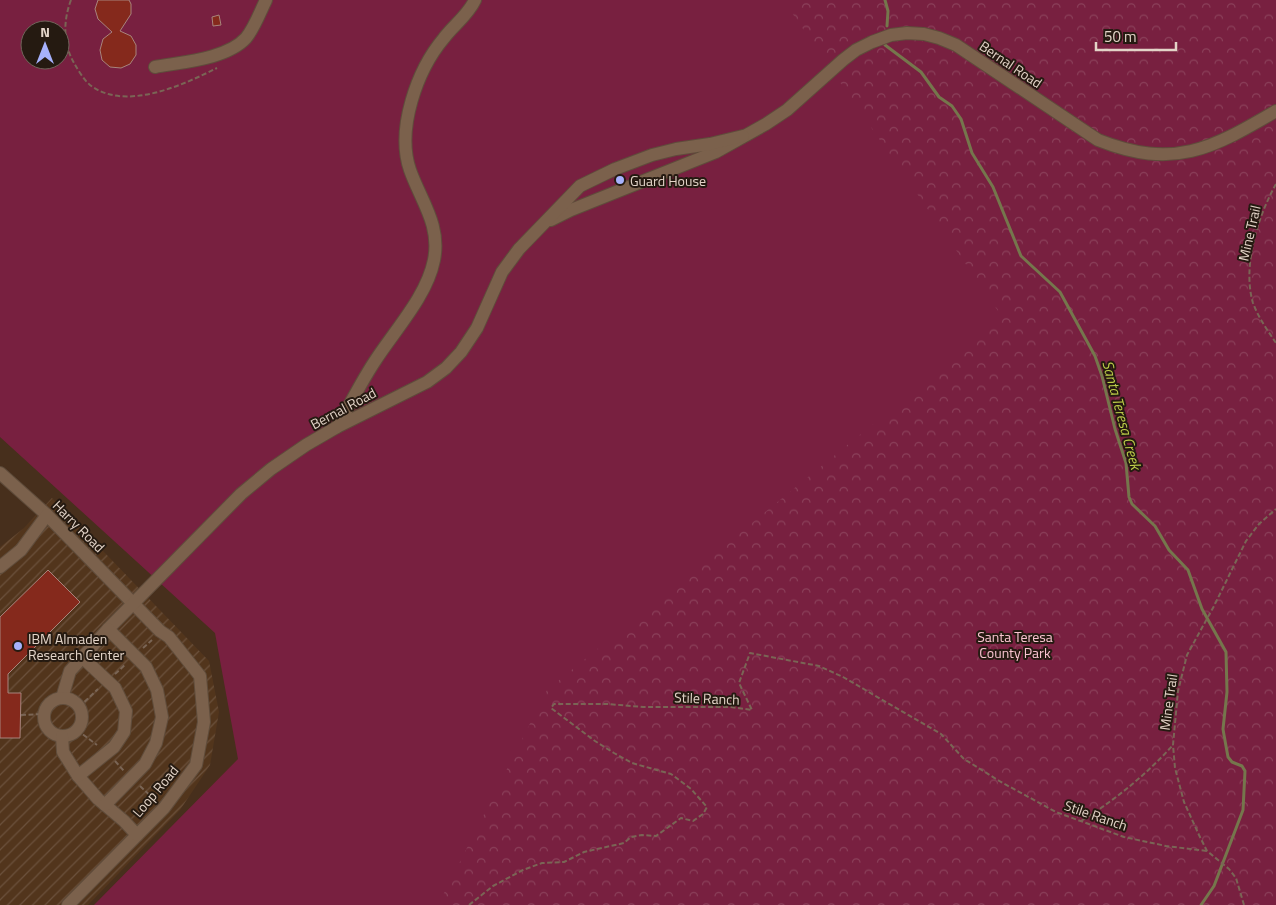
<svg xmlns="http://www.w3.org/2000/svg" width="1276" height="905" font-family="'Titillium Web',sans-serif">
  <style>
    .industrial { fill: url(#industrial-furrows) }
    .grass { fill: #782040; fill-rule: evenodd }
    .park { fill: url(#park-crowns) }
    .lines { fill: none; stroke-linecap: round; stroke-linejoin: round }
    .stream { stroke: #75764c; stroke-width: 3 }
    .building { fill: #85291c; stroke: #a8847c }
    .minor-casing { stroke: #5f4c3b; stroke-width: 14 }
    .path { stroke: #7a6555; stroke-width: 2; stroke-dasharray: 5 2.5; stroke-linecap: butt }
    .minor { stroke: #7b614c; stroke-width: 12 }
    .poi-dot { fill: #a6b1fc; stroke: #251a11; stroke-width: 2 }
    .labels { text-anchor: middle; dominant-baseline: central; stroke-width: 4; stroke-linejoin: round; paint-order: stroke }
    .street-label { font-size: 14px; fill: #e3d4c8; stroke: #251a11 }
    .poi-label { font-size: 14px; fill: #e3d4c8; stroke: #251a11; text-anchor: start }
    .park-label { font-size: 14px; fill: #fac4d1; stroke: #251a11 }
    .water-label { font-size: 15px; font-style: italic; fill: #bed049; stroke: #251a11 }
  </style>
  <defs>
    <pattern id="industrial-furrows" width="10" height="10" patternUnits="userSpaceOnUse" patternTransform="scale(1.25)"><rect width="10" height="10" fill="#52351c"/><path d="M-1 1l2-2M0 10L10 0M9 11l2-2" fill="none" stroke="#6b513c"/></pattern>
    <pattern id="park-crowns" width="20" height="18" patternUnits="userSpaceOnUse" patternTransform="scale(1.25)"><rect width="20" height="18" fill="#782040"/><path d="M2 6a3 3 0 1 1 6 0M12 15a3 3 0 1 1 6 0" fill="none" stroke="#8b405a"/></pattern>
  </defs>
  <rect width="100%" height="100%" fill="#472f1c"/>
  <polygon class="industrial" points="52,498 209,661 219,712 210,765 180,810 88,905 0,905 0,547 24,528"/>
  <path class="grass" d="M 0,0 L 1276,0 L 1276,905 L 94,905 L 238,759 L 215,633 L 0,437 ZM 30,30 L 60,30 L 60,60 L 30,60 Z"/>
  <polygon class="park" points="783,0 1276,0 1276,905 438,905 547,690 1003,318"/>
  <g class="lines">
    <g class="stream">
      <polyline points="885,0 888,11 887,26"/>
      <polyline points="885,45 921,72 939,97 952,106 961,119 972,153 993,187 1021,256 1060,292 1095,356 1102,376 1115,429 1126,463 1129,497 1132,504 1155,526 1169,550 1188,570 1202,609 1226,652 1227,692 1223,729 1224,735 1228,757 1232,762 1242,766 1245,771 1243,810 1214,886 1201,905"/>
    </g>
  </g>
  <g class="building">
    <polygon points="98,0 129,0 131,4 131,14 120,31 131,36 136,45 136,55 130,64 121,68 110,67 102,60 100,50 103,39 112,32 98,19 95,9"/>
    <polygon points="219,15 221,25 213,26 212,17"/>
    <polygon points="48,570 80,602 8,674 8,693 21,693 20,738 0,738 0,617"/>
  </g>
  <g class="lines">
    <g class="minor-casing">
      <g id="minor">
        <path d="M 155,67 C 182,62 227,59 246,38 C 255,27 260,12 266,0"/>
        <path d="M 551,220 L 571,210 L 716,152 L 766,124 L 787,110 L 843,60 L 856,50 L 872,42 L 891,35 L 907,33 L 924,34 L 939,38 L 956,45 L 1098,140 C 1174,170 1211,149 1276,111"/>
        <path d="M 337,427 C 350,405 361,382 375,361 C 395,330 427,296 434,260 C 441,225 421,201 410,170 C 396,129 417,70 444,38 C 454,25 468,15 475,0"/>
        <polyline points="0,473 47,515 160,631 169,637 200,676 204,722 196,765 164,808 68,905"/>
        <polyline points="0,567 21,550 47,515"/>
        <polyline points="62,698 70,671 108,629 241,494 271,469 306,445 337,427 427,382 446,368 461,352 477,328 502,272 519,249 580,186 615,169 652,155 676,149 710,144 743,136"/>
        <circle cx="63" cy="717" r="19"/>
        <polyline points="62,736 63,752 78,776 98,799 124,821 137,835"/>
        <polyline points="78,776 114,747 124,732 126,711 115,688 83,658"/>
        <polyline points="105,805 145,764 156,743 162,717 157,690 146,667 108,629"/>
      </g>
    </g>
    <g class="path">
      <path d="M 71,0 C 63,21 63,44 74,63 C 78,70 84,80 90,85 C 125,112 183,85 217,68"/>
      <path d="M 1276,184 C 1258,216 1242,266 1253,303 C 1258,317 1268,331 1276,343"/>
      <polyline points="143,648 152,640"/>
      <polyline points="115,674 126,664"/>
      <polyline points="79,707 98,689"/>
      <polyline points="21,715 44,714"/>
      <polyline points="77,730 97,745"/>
      <polyline points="115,761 124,771"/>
      <polyline points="140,786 155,800"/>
      <path d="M 1081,821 C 1115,800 1147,774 1173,745"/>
      <polyline points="469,905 493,886 523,870 542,863 564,862 584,852 624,843 631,837 642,835 656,836 681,818 693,821 703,814 707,807 691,789 671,774 632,763 614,753 595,741 551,708 554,704 608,704 643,707 731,707 752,710 739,683 750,653 819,666 843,677 941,734 964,759 1001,782 1056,812 1124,837 1166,846 1207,851"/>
      <polyline points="1244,905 1236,878 1229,869 1207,851 1199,835 1184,802 1175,768 1173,745 1178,691 1187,655 1214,606 1246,541 1259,524 1276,509"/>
    </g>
    <use href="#minor" class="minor"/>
  </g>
  <g class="poi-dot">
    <circle cx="620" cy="180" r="5"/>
    <circle cx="18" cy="646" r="5"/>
  </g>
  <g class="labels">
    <g class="street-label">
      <text transform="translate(1011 64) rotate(34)">Bernal Road</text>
      <text transform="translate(1249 233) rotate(-77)">Mine Trail</text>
      <text transform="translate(343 408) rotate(-28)">Bernal Road</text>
      <text transform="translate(79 526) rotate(45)">Harry Road</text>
      <text transform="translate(707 698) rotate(2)">Stile Ranch</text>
      <text transform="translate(1168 702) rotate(-82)">Mine Trail</text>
      <text transform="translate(155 791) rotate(-50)">Loop Road</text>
      <text transform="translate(1096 815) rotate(19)">Stile Ranch</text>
    </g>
    <g class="poi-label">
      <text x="630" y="180">Guard House</text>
      <text x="28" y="638">IBM Almaden<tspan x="28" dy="16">Research Center</tspan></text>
    </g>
    <g class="park-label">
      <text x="1015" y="636">Santa Teresa<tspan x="1015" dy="16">County Park</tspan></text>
    </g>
    <g class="water-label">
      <text transform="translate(1122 415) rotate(75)">Santa Teresa Creek</text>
    </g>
  </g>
  <g transform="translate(45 45)"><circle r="24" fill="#251a11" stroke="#71645a"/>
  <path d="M0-4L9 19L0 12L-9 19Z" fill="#a6b1fc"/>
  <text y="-8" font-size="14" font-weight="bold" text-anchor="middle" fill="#e3d4c8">N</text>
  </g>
  <path d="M1096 42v8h80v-8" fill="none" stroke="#e3d4c8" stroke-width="2.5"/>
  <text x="1104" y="42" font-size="15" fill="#e3d4c8" stroke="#251a11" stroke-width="4" paint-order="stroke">50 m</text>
</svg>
